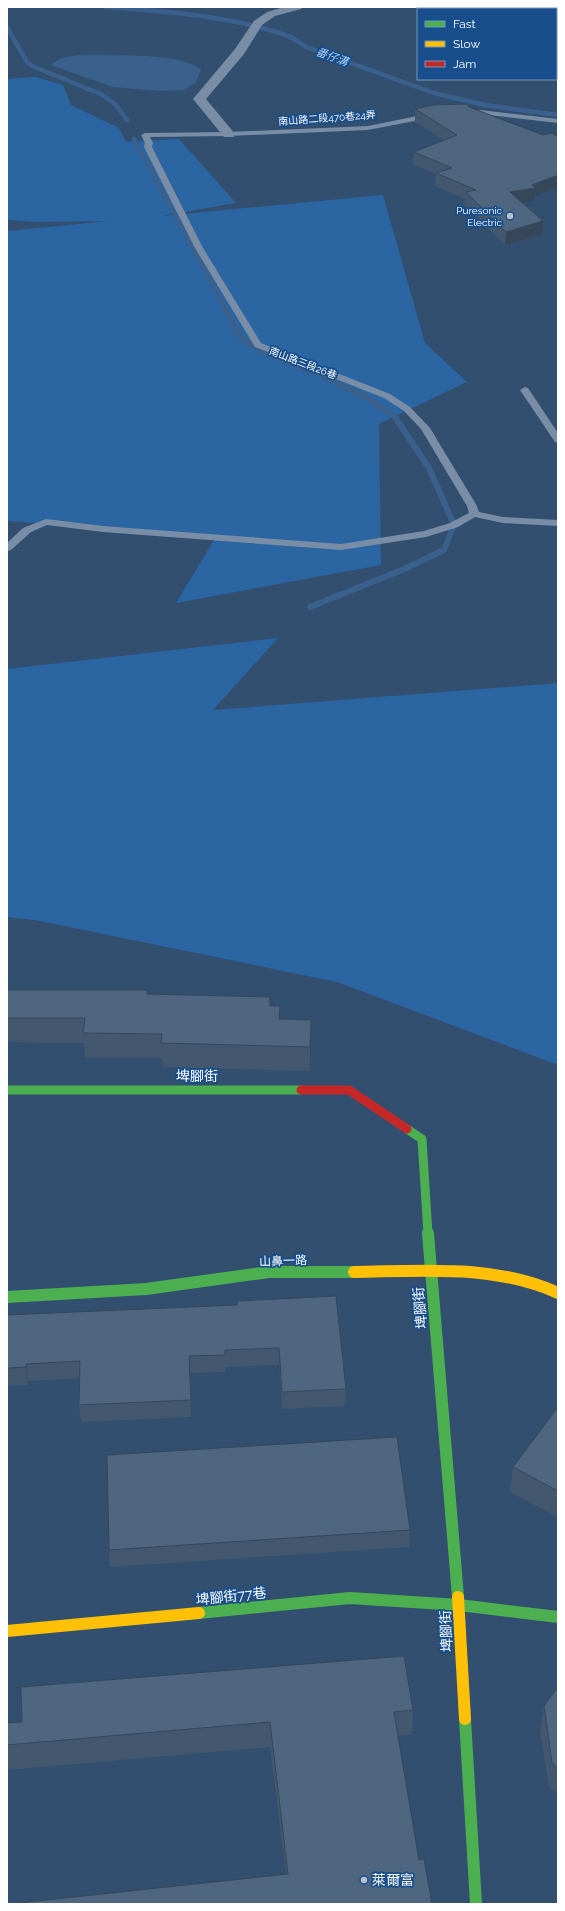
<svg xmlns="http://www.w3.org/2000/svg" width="565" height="1911" font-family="Raleway,'Noto Sans TC',sans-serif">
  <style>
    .green { fill: #2b65a2 }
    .water { fill: #3a618d }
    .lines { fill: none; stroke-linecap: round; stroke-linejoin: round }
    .stream-far1 { stroke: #3a618d; stroke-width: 4.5 }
    .stream { stroke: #3a618d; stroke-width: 6 }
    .lane { fill: #798ea6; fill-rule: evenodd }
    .street { fill: #798ea6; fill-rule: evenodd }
    .fast-far1 { stroke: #4caf50; stroke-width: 9 }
    .fast { stroke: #4caf50; stroke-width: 12 }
    .slow { stroke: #ffc107; stroke-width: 12 }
    .jam { stroke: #c62828; stroke-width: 9 }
    .wall { fill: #43586e }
    .shaded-wall { fill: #37475a }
    .building { fill: #4e6680; stroke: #37475a }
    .poi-dot { fill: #b7c1cd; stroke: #174e8b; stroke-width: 1.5 }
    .labels { text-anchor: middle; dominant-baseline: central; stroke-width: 3.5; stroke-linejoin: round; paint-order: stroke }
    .far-street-label { font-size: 10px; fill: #fff; stroke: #174e8b }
    .far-poi-label { font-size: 10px; fill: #fff; stroke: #174e8b; text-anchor: end }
    .far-water-label { font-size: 11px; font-style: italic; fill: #acd0f6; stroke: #174e8b }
    .street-label { font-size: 12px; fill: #fff; stroke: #174e8b }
    .near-street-label { font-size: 14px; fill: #fff; stroke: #174e8b }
    .near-poi-label { font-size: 14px; fill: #fff; stroke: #174e8b; text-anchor: start }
  </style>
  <rect width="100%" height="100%" fill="#324f70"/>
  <g class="green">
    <polygon points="36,77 63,85 71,105 119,128 126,142 179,139 236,203 162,216 383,195 425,343 467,382 379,424 381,565 176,603 217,535 7,521 7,231 108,221 38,222 7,220 7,79"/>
    <polygon points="278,638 213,710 558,683 558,1065 337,982 35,920 7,917 7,669"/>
  </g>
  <path class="water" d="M 103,55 C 128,56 181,54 201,69 L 196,83 L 183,90 L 160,91 L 113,87 L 51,65 C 63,53 87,55 103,55 Z"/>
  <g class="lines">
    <g class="stream-far1">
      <path d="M 105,7 C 163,11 233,16 288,36 C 294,38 300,43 306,47 L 434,93 L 485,105 L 558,115"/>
      <polyline points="7,27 27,62 34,67 101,94 115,104 127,120"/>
      <polyline points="134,139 226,310"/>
    </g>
    <polyline class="stream" points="225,309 241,338 262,351 318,374 367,398 395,417 429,468 454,525 444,550 402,570 310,607"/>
    <g class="lane">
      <polygon points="480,110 558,119 558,123 480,114 468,115 464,113 468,111"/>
      <polygon points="432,113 436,115 435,117 368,130 229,136 150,137 153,143 152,147 203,248 261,343 390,394 410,407 430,428 477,506 479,512 503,517 558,520 558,526 503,523 475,517 458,527 426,537 341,550 103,532 47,525 31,532 11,550 7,551 7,543 23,528 46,519 103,526 341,544 424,531 450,523 469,513 467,506 421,429 404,411 384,398 255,347 195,248 144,147 145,143 141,135 145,133 229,132 368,126"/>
      <polygon points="525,387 528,388 558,433 558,443 555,442 520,390"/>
    </g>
    <polygon class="street" points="284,7 303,7 301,9 275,16 262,25 244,54 206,99 235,134 234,137 224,137 193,99 235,49 254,21 267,12"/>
    <g class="fast-far1">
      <polyline points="7,1090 301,1090"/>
      <polyline points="407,1129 422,1139 428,1234"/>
    </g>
    <g class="fast">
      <polyline points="428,1233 458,1597"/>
      <polyline points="7,1297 146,1289 269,1272 354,1272"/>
      <polyline points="199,1613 350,1598 459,1605 558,1617"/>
      <polyline points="465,1719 476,1904"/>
    </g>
    <g class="slow">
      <path d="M 354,1272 C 423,1271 494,1264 558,1293"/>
      <polyline points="458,1597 465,1719"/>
      <polyline points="7,1631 199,1613"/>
    </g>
    <polyline class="jam" points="301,1090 349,1090 407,1129"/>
  </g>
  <g class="wall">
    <polygon points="434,105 535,196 535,201 522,203 542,235 505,245 465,205 465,199 435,186 436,174 413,164 414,152 444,140 415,122 415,109"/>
    <polygon points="7,990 147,994 270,1006 280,1019 311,1020 310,1071 163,1067 162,1058 85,1058 84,1043 7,1042"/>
    <polygon points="237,1305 346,1389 345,1406 282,1409 279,1365 225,1367 225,1372 190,1373 191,1417 81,1422 79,1405 80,1378 28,1381 28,1385 7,1386 7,1315"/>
    <polygon points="558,1407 558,1517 510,1492 513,1467"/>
    <polygon points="410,1530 409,1547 110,1567 109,1550"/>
    <polygon points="558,1687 558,1795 549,1787 540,1731 544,1706"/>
    <polygon points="413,1710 412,1735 398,1736 419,1860 286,1874 270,1747 7,1770 7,1723"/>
  </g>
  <g class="shaded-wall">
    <polygon points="558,175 558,188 535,196 535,201 510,205 510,192"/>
    <polygon points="543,221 542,235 505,245 506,232"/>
    <polygon points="311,1020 311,1045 310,1071 310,1047"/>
    <polygon points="26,1364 28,1381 28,1385 26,1367"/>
  </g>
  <g class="building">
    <polygon points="467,104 469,107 543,135 551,133 558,136 558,175 532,185 536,188 510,192 543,221 506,232 466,192 476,190 436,173 452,168 414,152 457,135 415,109 434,105"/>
    <polygon points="7,990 147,990 147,994 270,997 270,1006 280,1006 279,1019 311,1020 310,1047 161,1043 162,1034 83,1033 85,1018 7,1018"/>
    <polygon points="336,1296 346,1389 282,1392 279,1348 225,1350 225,1355 189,1356 191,1400 79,1405 80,1361 26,1364 26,1367 7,1368 7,1315 237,1305 237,1301"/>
    <polygon points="558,1407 558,1491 513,1467"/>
    <polygon points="397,1437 410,1530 109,1550 107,1455"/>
    <polygon points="404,1656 413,1710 394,1712 419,1860 424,1859 432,1904 9,1904 288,1874 270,1722 7,1745 7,1723 22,1722 21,1687"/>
    <polygon points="558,1687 558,1768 552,1763 544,1706"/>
  </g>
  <g class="poi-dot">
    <circle cx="510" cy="216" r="4"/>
    <circle cx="364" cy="1880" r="4"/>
  </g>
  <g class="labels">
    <g class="far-street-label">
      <text transform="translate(327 118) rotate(-4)">南山路二段470巷24弄</text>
      <text transform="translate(303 363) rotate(21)">南山路三段26巷</text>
    </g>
    <g class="far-poi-label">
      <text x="502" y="210">Puresonic<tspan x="502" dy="12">Electric</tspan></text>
    </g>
    <g class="far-water-label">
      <text transform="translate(332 57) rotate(20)">番仔溝</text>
    </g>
    <g class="street-label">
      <text transform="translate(283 1261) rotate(-2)">山鼻一路</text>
    </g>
    <g class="near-street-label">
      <text x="197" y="1076">埤腳街</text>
      <text transform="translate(420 1308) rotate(-95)">埤腳街</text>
      <text transform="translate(231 1596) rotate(-6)">埤腳街77巷</text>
      <text transform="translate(446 1631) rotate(-93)">埤腳街</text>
    </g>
    <g class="near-poi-label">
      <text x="372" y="1880">萊爾富</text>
    </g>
  </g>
  <rect width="565" height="1911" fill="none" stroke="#ffffff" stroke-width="16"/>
  <rect x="417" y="8" width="140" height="72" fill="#174e8b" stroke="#7495b9"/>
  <rect x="425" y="21" width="20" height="6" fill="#4caf50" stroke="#7495b9"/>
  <text x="453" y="28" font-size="12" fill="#ffffff">Fast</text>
  <rect x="425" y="41" width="20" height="6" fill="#ffc107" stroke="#7495b9"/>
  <text x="453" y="48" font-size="12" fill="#ffffff">Slow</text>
  <rect x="425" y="61" width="20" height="6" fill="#c62828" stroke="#7495b9"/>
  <text x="453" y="68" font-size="12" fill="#ffffff">Jam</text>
</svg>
